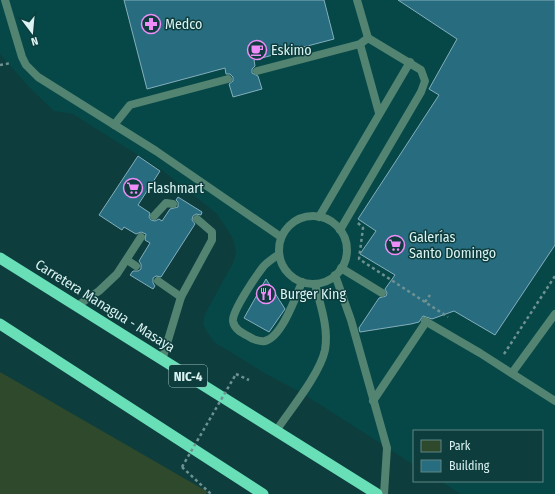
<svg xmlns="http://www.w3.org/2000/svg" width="555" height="494" font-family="'Fira Sans Condensed',sans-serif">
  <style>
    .built { fill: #064847 }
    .green { fill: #2f492c }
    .building { fill: #286c7f; stroke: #84aebc }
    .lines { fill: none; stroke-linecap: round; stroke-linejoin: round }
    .path { stroke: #6e9292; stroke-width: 2.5; stroke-dasharray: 3 3; stroke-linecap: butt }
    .service { stroke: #538371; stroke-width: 8 }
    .trunk { stroke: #68dfb6; stroke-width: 11 }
    .path-bridge { stroke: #6e9292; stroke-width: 2.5; stroke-dasharray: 3 3; stroke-linecap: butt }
    .labels { text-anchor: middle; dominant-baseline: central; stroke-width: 3; stroke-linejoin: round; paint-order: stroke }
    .shield { fill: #0d3d3d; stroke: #9dbcbc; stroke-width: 1 }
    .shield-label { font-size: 13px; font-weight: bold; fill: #dbf3f2 }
    .poi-label { font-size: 14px; fill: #dbf3f2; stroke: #0d3d3d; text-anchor: start }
    .street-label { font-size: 14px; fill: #dbf3f2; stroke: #0d3d3d }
  </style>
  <rect width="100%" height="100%" fill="#0d3d3d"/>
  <polygon class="built" points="0,0 555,0 555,494 461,494 440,481 542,481 542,431 414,431 414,465 302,393 266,374 214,342 207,332 203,324 205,314 234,261 236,251 233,239 226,227 216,213 163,171 73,114 54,111 28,86 0,54"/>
  <polygon class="green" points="0,372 208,492 205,494 0,494"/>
  <g class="building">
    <polygon points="124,0 324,0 334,39 254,60 255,66 252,69 252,73 258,76 262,89 233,97 229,84 233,81 233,77 230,74 226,74 225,68 147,89"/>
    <polygon points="398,0 555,0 555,245 495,335 454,311 432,319 423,316 419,322 411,324 360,332 359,328 379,298 386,296 387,293 385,289 395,275 360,254 376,231 358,219 439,95 429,89 457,39"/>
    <polygon points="138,156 160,171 138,205 150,213 149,217 151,220 155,221 159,219 162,221 170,209 178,207 178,202 176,200 178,197 202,212 201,215 196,214 193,216 192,220 195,224 161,277 156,276 153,278 153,283 155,286 153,289 130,275 133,271 138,271 141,269 141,264 139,261 150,243 145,240 146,234 141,232 136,234 124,227 122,230 99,215"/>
    <polygon points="266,279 285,309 269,332 244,318"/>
  </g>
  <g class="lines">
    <g class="path">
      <polyline points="0,65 11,63"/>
      <polyline points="358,223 363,228 359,259 448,317"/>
      <polyline points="425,302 430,295"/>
      <polyline points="504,354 555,276"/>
      <polyline points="236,374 249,380"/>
      <polyline points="182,467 211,494"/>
    </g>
    <g class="service">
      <polyline points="5,0 22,57 26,65 38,77 156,151 281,237"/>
      <polyline points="360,44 379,113"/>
      <polyline points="257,71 360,44 368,38 357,0"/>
      <polyline points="114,125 130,105 228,79"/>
      <polyline points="154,216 166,203 173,204"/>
      <circle cx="313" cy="250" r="34"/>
      <polyline points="319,217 410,62"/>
      <polyline points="340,230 421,92 425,81 421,70 368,38"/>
      <path d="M 279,254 C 274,258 267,262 263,267 C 256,276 232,311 233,321 C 234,329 242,333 248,336 C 252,339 260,342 265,341 C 282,337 296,296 302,282"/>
      <polyline points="127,260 136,266"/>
      <polyline points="341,268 382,293"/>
      <polyline points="335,275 351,320 387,448 384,494"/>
      <polyline points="158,281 181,297"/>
      <polyline points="77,306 99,291 117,274 141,237"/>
      <polyline points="425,321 480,353 555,401"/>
      <polyline points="162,360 181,297 212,240 212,232 197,219"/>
      <polyline points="512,373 555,314"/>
      <polyline points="373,401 426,322"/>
      <path d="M 276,431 C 290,410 320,374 325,350 C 329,328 320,304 315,284"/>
    </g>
    <g class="trunk">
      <polyline points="0,258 377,494"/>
      <polyline points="0,324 263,494"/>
    </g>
    <polyline class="path-bridge" points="182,467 236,374"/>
  </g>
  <defs>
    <g id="pharmacy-ring" transform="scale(1)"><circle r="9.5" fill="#0d3d3d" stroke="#ee8cf8" stroke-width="1.5"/><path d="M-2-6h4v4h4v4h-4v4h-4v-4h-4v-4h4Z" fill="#ee8cf8"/></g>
    <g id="cafe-ring" transform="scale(1)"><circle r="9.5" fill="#0d3d3d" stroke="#ee8cf8" stroke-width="1.5"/><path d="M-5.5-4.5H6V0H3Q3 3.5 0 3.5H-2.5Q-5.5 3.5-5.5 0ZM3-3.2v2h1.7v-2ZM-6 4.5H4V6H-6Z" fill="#ee8cf8"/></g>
    <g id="supermarket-ring" transform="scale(1)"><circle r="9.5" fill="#0d3d3d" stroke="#ee8cf8" stroke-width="1.5"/><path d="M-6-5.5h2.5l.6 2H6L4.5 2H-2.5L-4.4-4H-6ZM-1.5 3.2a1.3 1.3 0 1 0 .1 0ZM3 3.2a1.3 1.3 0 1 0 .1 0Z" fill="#ee8cf8"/></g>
    <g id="restaurant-ring" transform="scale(1)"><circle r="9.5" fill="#0d3d3d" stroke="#ee8cf8" stroke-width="1.5"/><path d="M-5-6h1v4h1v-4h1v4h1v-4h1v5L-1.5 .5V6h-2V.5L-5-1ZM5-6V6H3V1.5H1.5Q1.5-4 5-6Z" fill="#ee8cf8"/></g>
  </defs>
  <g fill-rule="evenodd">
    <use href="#pharmacy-ring" x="151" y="24"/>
    <use href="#cafe-ring" x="257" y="50"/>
    <use href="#supermarket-ring" x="133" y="188"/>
    <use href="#supermarket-ring" x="395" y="245"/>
    <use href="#restaurant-ring" x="266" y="294"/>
  </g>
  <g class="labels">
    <rect class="shield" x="169" y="365" width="38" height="22" rx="3"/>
    <g class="shield-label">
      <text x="188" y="376">NIC-4</text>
    </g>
    <g class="poi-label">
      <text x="165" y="24">Medco</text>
      <text x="271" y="50">Eskimo</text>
      <text x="147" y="188">Flashmart</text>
      <text x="409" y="237">Galerías<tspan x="409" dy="16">Santo Domingo</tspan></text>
      <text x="280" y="294">Burger King</text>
    </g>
    <g class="street-label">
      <text transform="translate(105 306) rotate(32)">Carretera Managua - Masaya</text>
    </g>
  </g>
  <rect x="413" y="430" width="130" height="52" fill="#0d3d3d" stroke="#5f8685"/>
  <rect x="421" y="440" width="20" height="12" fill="#2f492c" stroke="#5f8685"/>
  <text x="449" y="450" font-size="12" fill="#dbf3f2">Park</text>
  <rect x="421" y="460" width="20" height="12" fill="#286c7f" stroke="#5f8685"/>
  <text x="449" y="470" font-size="12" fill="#dbf3f2">Building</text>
  <g transform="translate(32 32) rotate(164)" stroke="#0d3d3d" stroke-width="3" paint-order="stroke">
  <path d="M0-3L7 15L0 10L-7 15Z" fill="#dbf3f2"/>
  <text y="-6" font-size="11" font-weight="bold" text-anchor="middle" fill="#dbf3f2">N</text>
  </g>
</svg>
